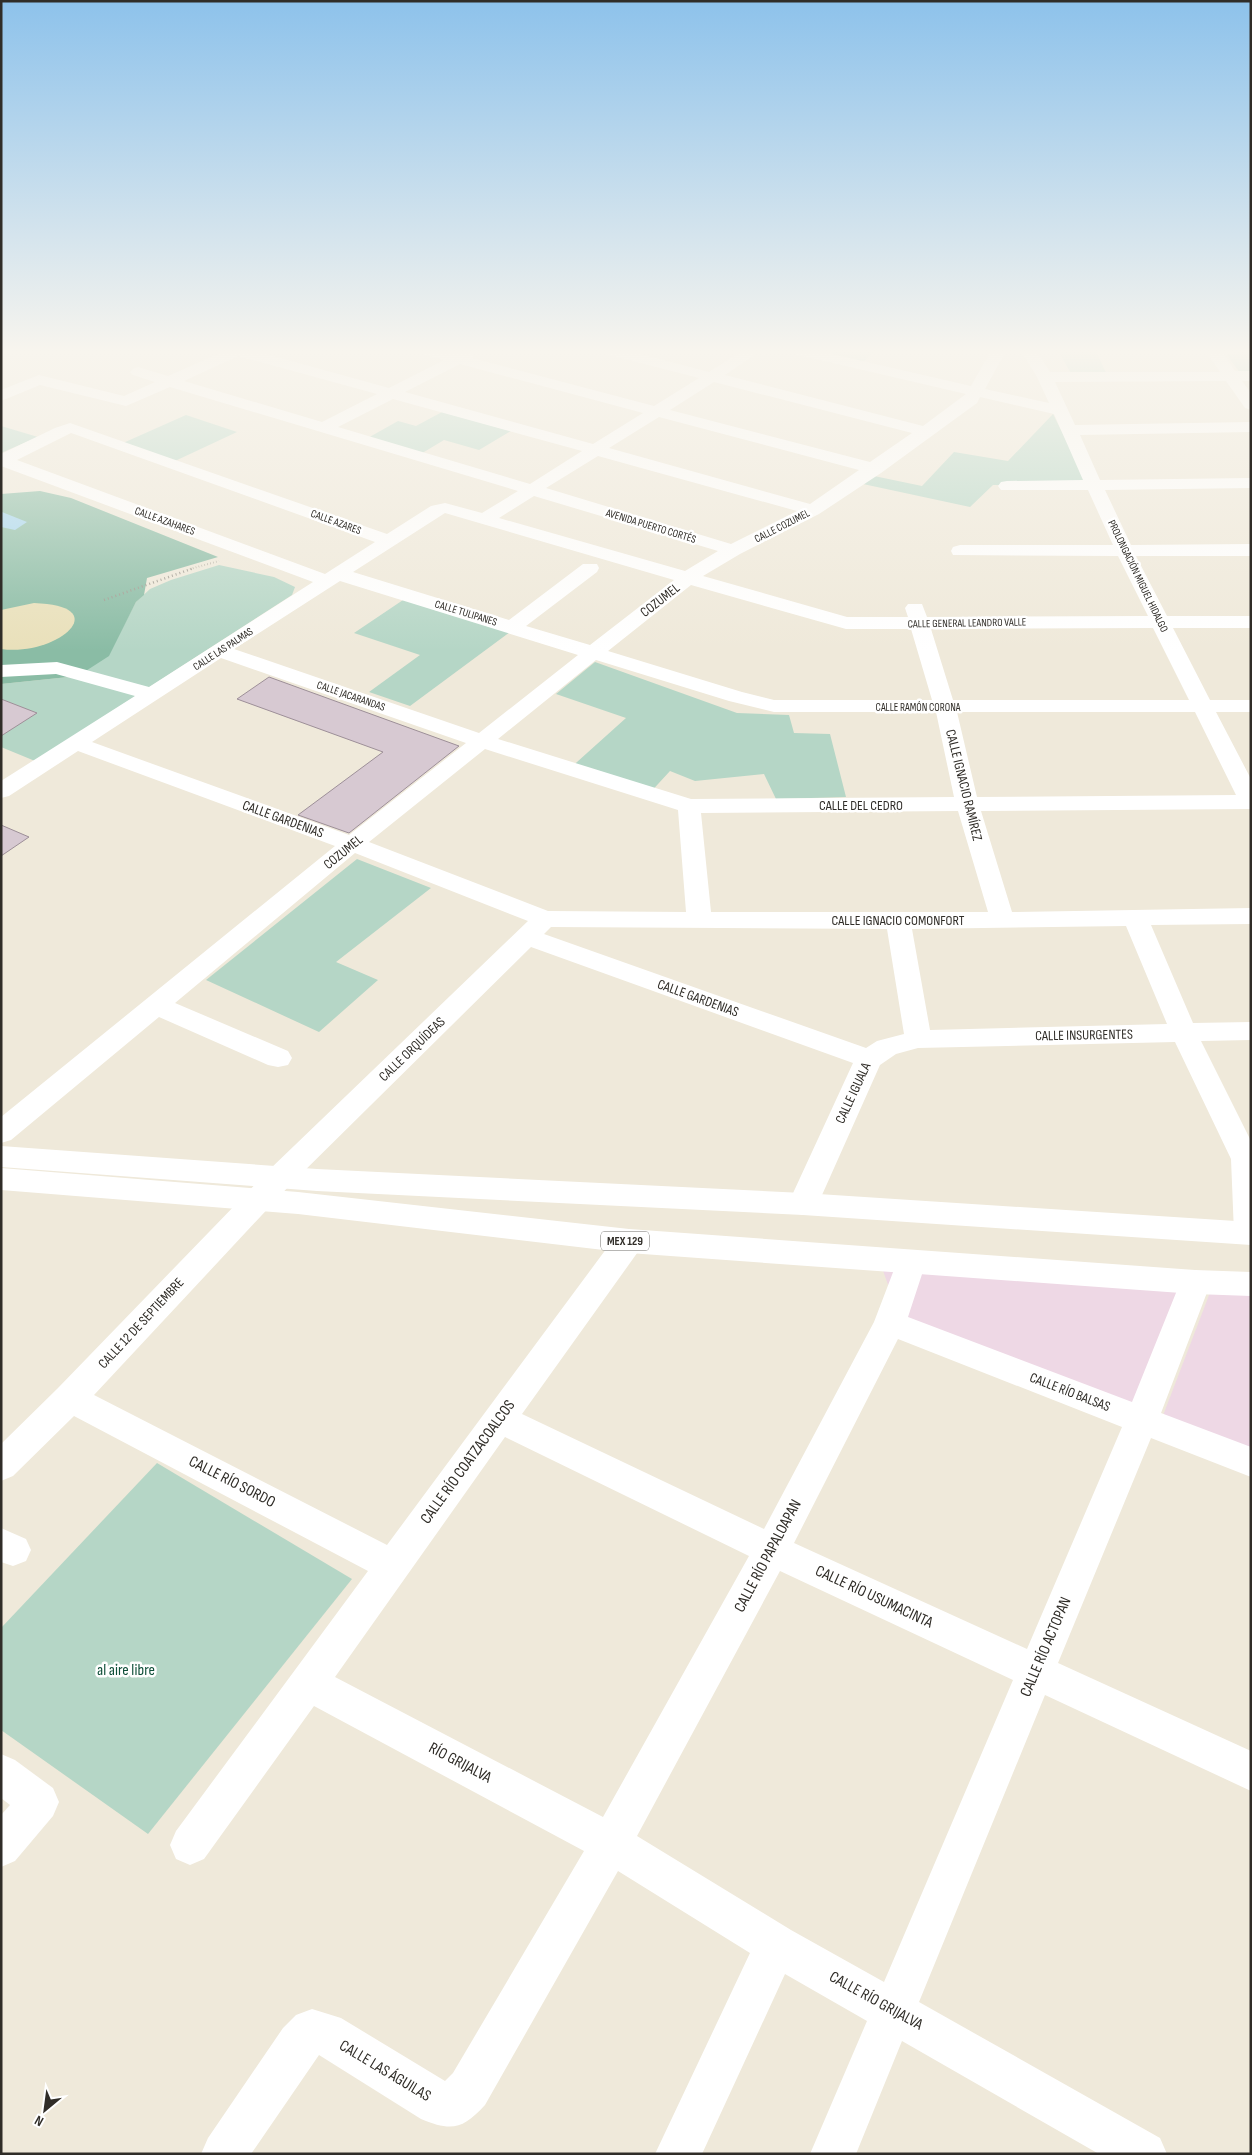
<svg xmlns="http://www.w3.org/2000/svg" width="1252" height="2155" font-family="'Sofia Sans Condensed',sans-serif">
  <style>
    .commercial { fill: #eed8e5 }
    .green { fill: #b5d6c6 }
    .forest { fill: #8abca5 }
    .sand { fill: #e9e0ba }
    .water { fill: #a4d6f0 }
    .building { fill: #d7c9d2; stroke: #9d8f98 }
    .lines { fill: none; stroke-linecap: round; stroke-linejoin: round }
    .path-far1 { stroke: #9e998f; stroke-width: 2; stroke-dasharray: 0.5 2.5; stroke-linecap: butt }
    .path { stroke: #9e998f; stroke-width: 2.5; stroke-dasharray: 1 3; stroke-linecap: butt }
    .minor { fill: #fff; fill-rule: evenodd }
    .major { fill: #fff; fill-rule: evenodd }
    .labels { text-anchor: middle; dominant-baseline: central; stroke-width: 5; stroke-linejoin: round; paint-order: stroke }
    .far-street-label { font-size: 11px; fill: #302d28; stroke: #fff }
    .shield { fill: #fff; stroke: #6e6c68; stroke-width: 1 }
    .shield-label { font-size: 12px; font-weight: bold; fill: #302d28 }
    .street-label { font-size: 14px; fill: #302d28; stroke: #fff }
    .near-street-label { font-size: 16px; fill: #302d28; stroke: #fff }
    .near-park-label { font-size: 16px; fill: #0e4f38; stroke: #fff }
  </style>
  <rect width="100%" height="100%" fill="#efe9da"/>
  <g class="commercial">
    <polygon points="881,1265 1185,1288 1135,1415 902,1324"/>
    <polygon points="1211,1290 1251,1293 1251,1462 1159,1426"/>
  </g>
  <g class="green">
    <polygon points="836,349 877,349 859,366 825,359"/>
    <polygon points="1057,349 1095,349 1108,377 1073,377"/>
    <polygon points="1232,349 1251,349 1251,373 1240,373 1227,355 1236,354"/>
    <polygon points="442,412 511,431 479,450 444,440 419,455 366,439 398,421 416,426"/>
    <polygon points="1053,414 1089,486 993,485 970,507 863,484 874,476 922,486 954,452 1008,461"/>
    <polygon points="186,415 237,432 175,461 123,443"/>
    <polygon points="1,426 38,437 1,453"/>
    <polygon points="219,565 274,577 295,587 292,595 35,761 1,747 1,736 36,713 1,699 1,684 78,676 117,638 136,602 150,589 171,580"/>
    <polygon points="406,598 510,632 410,706 369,692 420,655 354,633"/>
    <polygon points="595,662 737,713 789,715 794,733 830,734 846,797 776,799 764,774 695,781 670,771 647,796 567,771 626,718 556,694"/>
    <polygon points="357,859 431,888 336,962 378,980 319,1032 206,980"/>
    <polygon points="157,1463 352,1579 148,1834 1,1730 1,1628"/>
  </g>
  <polygon class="forest" points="40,491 71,498 218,557 147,578 144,595 136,602 109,656 78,676 1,684 1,494"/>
  <path class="sand" d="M 34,603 C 117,606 56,657 1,649 L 1,610 Z"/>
  <polygon class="water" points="1,512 2,512 27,522 15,530 1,527"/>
  <g class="building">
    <polygon points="269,677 459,746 349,833 298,815 383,752 237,699"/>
    <polygon points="1,699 37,713 1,736"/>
    <polygon points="1,825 29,837 1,856"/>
  </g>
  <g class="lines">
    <polyline class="path-far1" points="190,569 219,561"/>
    <polyline class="path" points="104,600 194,568"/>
    <g class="minor">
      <path d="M 224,349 L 248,349 L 389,388 L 444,360 L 415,352 L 413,349 L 438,349 L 456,354 L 466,350 L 471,352 L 474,355 L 472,358 L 654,406 L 699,378 L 598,352 L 596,349 L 621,349 L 709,372 L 745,349 L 763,349 L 725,375 L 923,426 L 966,394 L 790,353 L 783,349 L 810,349 L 971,386 L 992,349 L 1007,349 L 985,389 L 1049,403 L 1037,377 L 1020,349 L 1035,349 L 1050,372 L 1220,372 L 1205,349 L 1220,349 L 1235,371 L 1251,371 L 1251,381 L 1242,381 L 1251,393 L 1251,410 L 1245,408 L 1226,381 L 1055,382 L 1075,425 L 1251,422 L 1251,432 L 1080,435 L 1100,480 L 1251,478 L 1251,488 L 1105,490 L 1131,545 L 1251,544 L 1251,556 L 1136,556 L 1167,616 L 1251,616 L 1251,628 L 1173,628 L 1210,700 L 1251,700 L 1251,712 L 1216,712 L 1251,779 L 1251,809 L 981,811 L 1012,912 L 1251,908 L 1251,924 L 1151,925 L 1193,1023 L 1251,1022 L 1251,1040 L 1201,1041 L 1251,1141 L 1251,1244 L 1238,1241 L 1234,1233 L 1231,1159 L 1175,1042 L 918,1048 L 896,1054 L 880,1065 L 818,1204 L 813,1212 L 803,1215 L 793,1212 L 788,1204 L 853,1063 L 531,947 L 289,1186 L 94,1395 L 387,1545 L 618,1233 L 629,1229 L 640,1233 L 644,1241 L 640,1249 L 522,1414 L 764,1529 L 874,1322 L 900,1254 L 911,1250 L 922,1254 L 926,1262 L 908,1317 L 1132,1402 L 1184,1273 L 1195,1270 L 1206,1273 L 1211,1282 L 1161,1413 L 1251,1447 L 1251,1477 L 1151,1438 L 1058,1663 L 1251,1751 L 1251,1791 L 1045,1695 L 919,2002 L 1160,2138 L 1167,2154 L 1099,2154 L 902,2041 L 856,2154 L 810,2154 L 867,2021 L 785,1974 L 702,2154 L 655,2154 L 750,1953 L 618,1871 L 485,2105 C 463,2129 452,2132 421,2119 L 319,2055 L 251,2154 L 201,2154 L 208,2138 L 283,2028 L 296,2015 L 312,2009 L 341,2018 L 445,2081 L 453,2073 L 584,1851 L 314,1706 L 204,1859 L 190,1865 L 176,1859 L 170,1845 L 176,1831 L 368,1571 L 74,1416 L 13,1476 L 1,1481 L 1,1444 L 58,1388 L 269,1170 L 528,921 L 355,853 L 175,1003 L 288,1051 L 292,1058 L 288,1065 L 278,1067 L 268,1065 L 159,1017 L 11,1140 L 1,1143 L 1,1117 L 335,846 L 78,751 L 9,796 L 1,798 L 1,781 L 135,696 L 56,674 L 1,677 L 1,665 L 57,662 L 149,687 L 313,582 L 1,466 L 1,454 L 55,428 L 70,423 L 387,534 L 431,506 L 445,503 L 482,513 L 518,491 L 170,387 L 126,406 L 40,385 L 1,401 L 1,390 L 39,375 L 124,396 L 155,382 L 133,375 L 130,372 L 133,369 L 138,367 L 168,376 L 225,351 ZM 238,356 L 377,394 L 322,422 L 184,381 ZM 460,364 L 643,413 L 593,444 L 405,392 ZM 714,382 L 912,433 L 870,462 L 670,410 ZM 980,397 L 1054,414 L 1083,480 L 1007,481 L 1001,482 L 998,486 L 1001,490 L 1088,490 L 1113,545 L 960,545 L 953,547 L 951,551 L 953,555 L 1118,556 L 1148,616 L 927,617 L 922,604 L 908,604 L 905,608 L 908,617 L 847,617 L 703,576 L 740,554 L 819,514 L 881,473 L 977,403 ZM 393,399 L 582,451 L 530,484 L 338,427 ZM 659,417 L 859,470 L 810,504 L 609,448 ZM 71,433 L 74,434 L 375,542 L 325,574 L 17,460 ZM 598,456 L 797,511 L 731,544 L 546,488 ZM 534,496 L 718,551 L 685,571 L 499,518 ZM 445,513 L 674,580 L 590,645 L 526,626 L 597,572 L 599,568 L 597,564 L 583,564 L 509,620 L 353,572 ZM 340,581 L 578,655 L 479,733 L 234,649 ZM 691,585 L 846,629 L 911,629 L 932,700 L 774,700 L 742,692 L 608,651 ZM 1153,628 L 1189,700 L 953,700 L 931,629 ZM 221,658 L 466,743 L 349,835 L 92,742 ZM 596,660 L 729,701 L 774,712 L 936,712 L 954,797 L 691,799 L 498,739 ZM 957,712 L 1195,712 L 1236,795 L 977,797 ZM 485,749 L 678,810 L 686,912 L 548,911 L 369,842 ZM 958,811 L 988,912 L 711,912 L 701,813 ZM 1126,926 L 1167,1024 L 930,1030 L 912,929 ZM 551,927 L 887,929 L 904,1034 L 877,1041 L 866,1048 L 544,934 ZM 898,1339 L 1122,1427 L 1027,1649 L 794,1543 ZM 505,1437 L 749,1556 L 603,1817 L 335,1677 ZM 780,1571 L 1013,1680 L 884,1982 L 791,1930 L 637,1836 Z"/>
      <polygon points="1,1528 26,1539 31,1550 26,1561 13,1566 1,1562"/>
      <polygon points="1,1754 15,1760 53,1788 59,1802 53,1816 15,1861 1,1867 1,1815 10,1805 1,1798"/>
    </g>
    <g class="major">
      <polygon points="1,1146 317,1169 803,1193 1251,1222 1251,1245 803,1215 317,1191 1,1167"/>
      <polygon points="1,1168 298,1192 629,1229 1195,1270 1251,1272 1251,1296 1195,1294 629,1253 298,1214 1,1190"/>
    </g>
  </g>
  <linearGradient id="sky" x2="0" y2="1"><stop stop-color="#8dc2eb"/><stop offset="0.54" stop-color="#f8f5ee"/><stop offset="1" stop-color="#f8f5ee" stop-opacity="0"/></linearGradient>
  <rect width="1252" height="651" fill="url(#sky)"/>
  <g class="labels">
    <g class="far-street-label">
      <text transform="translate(165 521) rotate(20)">CALLE AZAHARES</text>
      <text transform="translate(336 522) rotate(20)">CALLE AZARES</text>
      <text transform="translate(651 526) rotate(17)">AVENIDA PUERTO CORTÉS</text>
      <text transform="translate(782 526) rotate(-27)">CALLE COZUMEL</text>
      <text transform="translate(1138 576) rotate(64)">PROLONGACIÓN MIGUEL HIDALGO</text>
      <text transform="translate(466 613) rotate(17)">CALLE TULIPANES</text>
      <text transform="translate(967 623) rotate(-1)">CALLE GENERAL LEANDRO VALLE</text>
      <text transform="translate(223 649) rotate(-33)">CALLE LAS PALMAS</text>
      <text transform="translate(351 696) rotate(19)">CALLE JACARANDAS</text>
      <text x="918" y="707">CALLE RAMÓN CORONA</text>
    </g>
    <rect class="shield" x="601" y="1231.5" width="48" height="19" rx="4"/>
    <g class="shield-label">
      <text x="625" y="1241">MEX 129</text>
    </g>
    <g class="street-label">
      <text transform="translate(660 600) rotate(-38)">COZUMEL</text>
      <text transform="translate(964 785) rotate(76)">CALLE IGNACIO RAMÍREZ</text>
      <text x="861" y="805">CALLE DEL CEDRO</text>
      <text transform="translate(283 819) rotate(20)">CALLE GARDENIAS</text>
      <text transform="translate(343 852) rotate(-39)">COZUMEL</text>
      <text x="898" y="920">CALLE IGNACIO COMONFORT</text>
      <text transform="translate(698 998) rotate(20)">CALLE GARDENIAS</text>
      <text transform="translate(1084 1035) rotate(-1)">CALLE INSURGENTES</text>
      <text transform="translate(412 1049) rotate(-44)">CALLE ORQUÍDEAS</text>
      <text transform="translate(853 1093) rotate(-65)">CALLE IGUALA</text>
      <text transform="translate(141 1323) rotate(-47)">CALLE 12 DE SEPTIEMBRE</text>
      <text transform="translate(1070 1392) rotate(21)">CALLE RÍO BALSAS</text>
    </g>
    <g class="near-street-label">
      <text transform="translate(468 1462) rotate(-54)">CALLE RÍO COATZACOALCOS</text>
      <text transform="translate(232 1482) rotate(27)">CALLE RÍO SORDO</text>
      <text transform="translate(768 1556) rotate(-62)">CALLE RÍO PAPALOAPAN</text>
      <text transform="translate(874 1597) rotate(25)">CALLE RÍO USUMACINTA</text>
      <text transform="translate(1046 1647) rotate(-67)">CALLE RÍO ACTOPAN</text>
      <text transform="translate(460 1763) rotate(28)">RÍO GRIJALVA</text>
      <text transform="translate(876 2001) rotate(29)">CALLE RÍO GRIJALVA</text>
      <text transform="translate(385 2071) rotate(31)">CALLE LAS ÁGUILAS</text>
    </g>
    <g class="near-park-label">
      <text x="126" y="1670">al aire libre</text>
    </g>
  </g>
  <rect width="1252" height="2155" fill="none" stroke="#302d28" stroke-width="5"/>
  <g transform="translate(45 2110) rotate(209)" stroke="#ffffff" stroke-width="4" paint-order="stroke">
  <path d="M0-4L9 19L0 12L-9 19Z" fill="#302d28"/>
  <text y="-8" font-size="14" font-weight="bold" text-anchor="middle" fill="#302d28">N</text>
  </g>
</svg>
